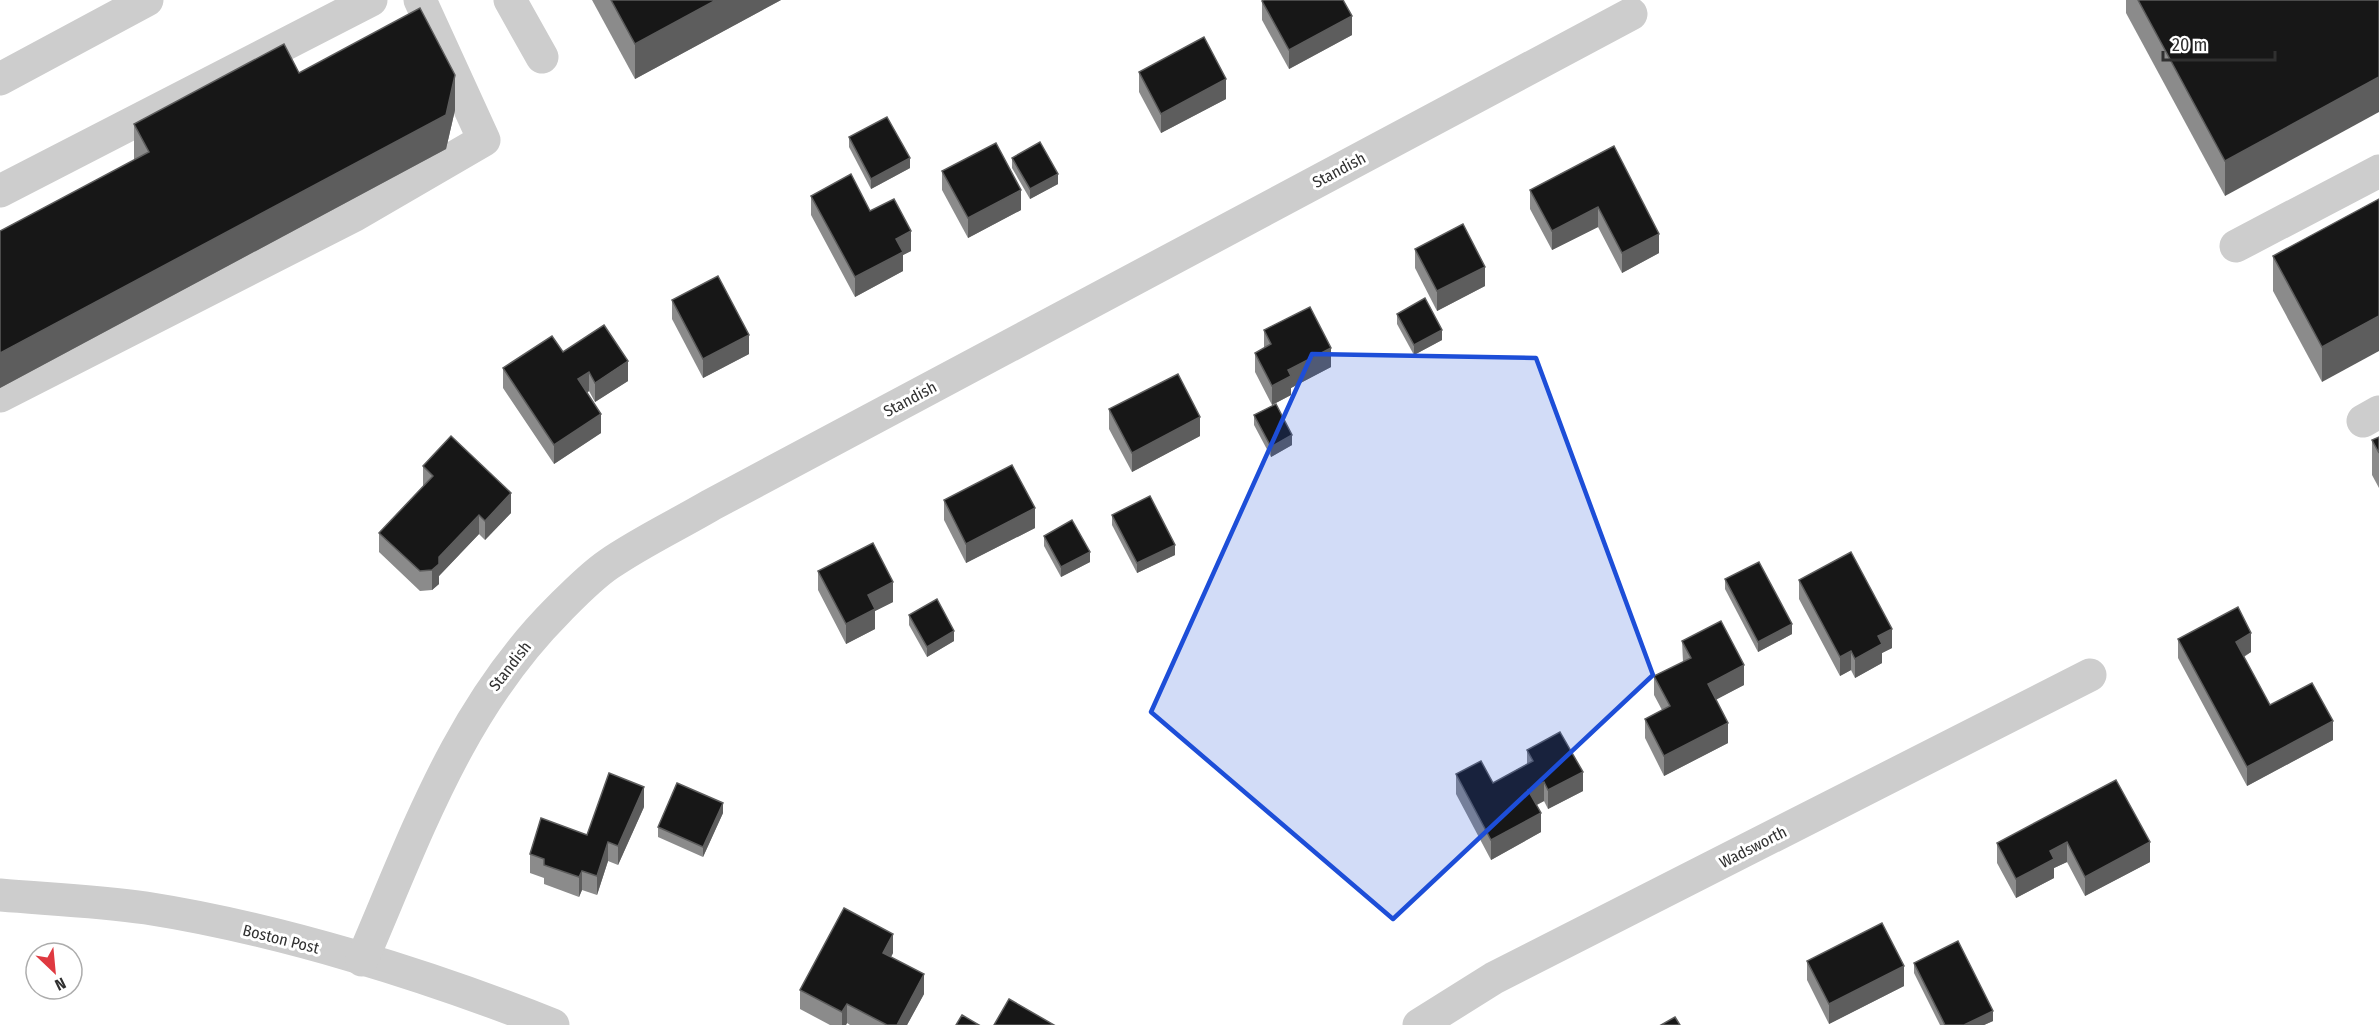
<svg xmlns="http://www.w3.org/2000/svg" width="2379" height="1025" font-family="'Fira Sans Condensed',sans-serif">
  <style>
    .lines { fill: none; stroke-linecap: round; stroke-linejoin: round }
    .minor { stroke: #cdcdcd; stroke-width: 33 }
    .wall { fill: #8b8b8b }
    .shaded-wall { fill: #5d5d5d }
    .building { fill: #171717; stroke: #5d5d5d; stroke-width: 1.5 }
    .marked { fill: #1d4ed8; fill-opacity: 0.2; stroke: #1d4ed8; stroke-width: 4.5; stroke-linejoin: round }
    .labels { text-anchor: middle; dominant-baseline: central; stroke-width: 6; stroke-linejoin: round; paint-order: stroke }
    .street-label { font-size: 16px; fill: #303030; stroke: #fff }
  </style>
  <rect width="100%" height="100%" fill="#fff"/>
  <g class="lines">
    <g class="minor">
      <polyline points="510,0 542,57"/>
      <polyline points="0,79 147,0"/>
      <polyline points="0,191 371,0"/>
      <polyline points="2236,246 2379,171"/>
      <polyline points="0,396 355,215 484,140 420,0"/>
      <polyline points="2363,421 2379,412"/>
      <path d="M 0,895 C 48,899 98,901 146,908 C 280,929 427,975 553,1025"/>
      <path d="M 362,960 C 416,835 459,709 558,610 C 574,594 590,577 609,564 C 641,542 677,525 711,505 L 1631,14"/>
      <polyline points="1419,1025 1494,978 2090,675"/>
    </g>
  </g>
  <g class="wall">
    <polygon points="592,0 781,0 635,79"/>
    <polygon points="2126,0 2379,0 2225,196 2126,13"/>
    <polygon points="1262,1 1352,35 1289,69 1262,20"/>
    <polygon points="1139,72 1226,99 1161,133 1139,92"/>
    <polygon points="299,73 455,110 446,149 0,388 0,231 134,160 134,124"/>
    <polygon points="849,137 910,168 871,189 849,147"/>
    <polygon points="1614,146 1659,253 1622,273 1598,227 1552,250 1530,209 1530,190"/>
    <polygon points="1012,158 1058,184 1030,199 1012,168"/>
    <polygon points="942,171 1021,210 968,238 942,190"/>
    <polygon points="811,196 911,251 903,255 903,271 855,297 811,215"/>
    <polygon points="2379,199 2322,382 2273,291 2273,256"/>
    <polygon points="1415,249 1485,286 1437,311 1415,268"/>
    <polygon points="672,300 749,354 703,378 672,319"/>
    <polygon points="1397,314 1442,340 1414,355 1397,324"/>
    <polygon points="1264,330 1331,367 1291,388 1291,395 1272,405 1255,372 1255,353 1264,348"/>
    <polygon points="563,352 628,381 595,402 589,391 587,393 601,433 554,464 503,388 503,368"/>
    <polygon points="1109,409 1200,436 1132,472 1109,429"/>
    <polygon points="1254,415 1292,445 1271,457 1254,425"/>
    <polygon points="2379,437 2379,488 2372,475 2372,440"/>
    <polygon points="423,466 511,513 485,540 479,534 439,576 439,584 432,590 420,591 379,552 379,533 424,486 423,486"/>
    <polygon points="944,500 1035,528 966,563 944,520"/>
    <polygon points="1112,515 1175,555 1137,573 1112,525"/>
    <polygon points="1044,536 1090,562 1061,577 1044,546"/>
    <polygon points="818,571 893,602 875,611 875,629 846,644 818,590"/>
    <polygon points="1725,579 1792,634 1758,652 1725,589"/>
    <polygon points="1799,580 1892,648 1882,653 1882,663 1855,678 1851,670 1840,676 1799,599"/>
    <polygon points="909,615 954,641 927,657 909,625"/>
    <polygon points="2178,639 2251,652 2244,657 2270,705 2333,740 2247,786 2178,658"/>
    <polygon points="1682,641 1744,685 1716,699 1728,743 1664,776 1645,738 1645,719 1662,710 1654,695 1654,676 1683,662"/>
    <polygon points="1527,750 1583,791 1548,809 1544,801 1537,805 1541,832 1491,860 1456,794 1456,774 1493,783 1527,764"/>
    <polygon points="2116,780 2150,862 2085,896 2067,862 2054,868 2054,878 2016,898 1997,863 1997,843"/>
    <polygon points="644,807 618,865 608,861 597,895 582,890 579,897 544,884 544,878 530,873 530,854 587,835"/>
    <polygon points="723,813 703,857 658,837 658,827"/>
    <polygon points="893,953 891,957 924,994 907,1025 850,1025 847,1023 846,1025 830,1025 800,1009 800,990"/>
    <polygon points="1807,961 1904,986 1829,1024 1807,980"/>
    <polygon points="1914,963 1993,1021 1984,1025 1940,1025 1914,973"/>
  </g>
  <g class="shaded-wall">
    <polygon points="716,0 781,0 635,79 635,44"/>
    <polygon points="1352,16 1352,35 1289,69 1289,50"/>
    <polygon points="455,75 455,110 446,149 0,388 0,353"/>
    <polygon points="2379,77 2379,112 2225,196 2225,161"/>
    <polygon points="1226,79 1226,99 1161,133 1161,114"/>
    <polygon points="910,158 910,168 871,189 871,179"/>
    <polygon points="1058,174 1058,184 1030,199 1030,189"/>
    <polygon points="1021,190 1021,210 968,238 968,218"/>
    <polygon points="1598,207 1598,227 1552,250 1552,231"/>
    <polygon points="911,231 911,251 903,255 903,271 855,297 855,277 896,239"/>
    <polygon points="1659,234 1659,253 1622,273 1622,253"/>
    <polygon points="1485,267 1485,286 1437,311 1437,291"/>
    <polygon points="2379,316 2379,351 2322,382 2322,347"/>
    <polygon points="1442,330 1442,340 1414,355 1414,345"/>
    <polygon points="749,335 749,354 703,378 703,359"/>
    <polygon points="1331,348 1331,367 1291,388 1291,395 1272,405 1272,386 1288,370"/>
    <polygon points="628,361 628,381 595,402 595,383"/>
    <polygon points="589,372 589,391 578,399 578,379"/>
    <polygon points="601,414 601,433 554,464 554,445"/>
    <polygon points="1200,417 1200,436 1132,472 1132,453"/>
    <polygon points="1292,435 1292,445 1271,457 1271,447"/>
    <polygon points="511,493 511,513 485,540 485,521"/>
    <polygon points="1035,508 1035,528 966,563 966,544"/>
    <polygon points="479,515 479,534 439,576 439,584 432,590 432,570 439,557"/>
    <polygon points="1175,545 1175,555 1137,573 1137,563"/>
    <polygon points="1090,552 1090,562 1061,577 1061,567"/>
    <polygon points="893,582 893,602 875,611 875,629 846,644 846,624 868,595"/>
    <polygon points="1792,624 1792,634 1758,652 1758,642"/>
    <polygon points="1892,629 1892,648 1882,653 1882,663 1855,678 1855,659 1878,636"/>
    <polygon points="954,631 954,641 927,657 927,647"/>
    <polygon points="2251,633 2251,652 2236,661 2236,642"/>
    <polygon points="1851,651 1851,670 1840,676 1840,657"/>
    <polygon points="1744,665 1744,685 1708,704 1708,684"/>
    <polygon points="2333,721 2333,740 2247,786 2247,767"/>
    <polygon points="1728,723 1728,743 1664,776 1664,756"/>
    <polygon points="1583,772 1583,791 1548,809 1548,790"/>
    <polygon points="1544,782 1544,801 1528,809 1528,790"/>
    <polygon points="644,787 644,807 618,865 618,846"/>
    <polygon points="723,803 723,813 703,857 703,847"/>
    <polygon points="1541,813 1541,832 1491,860 1491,840"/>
    <polygon points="608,842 608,861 597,895 597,876"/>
    <polygon points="2067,842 2067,862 2054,868 2054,878 2016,898 2016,879 2050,851"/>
    <polygon points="2150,842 2150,862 2085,896 2085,877"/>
    <polygon points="582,871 582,890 579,897 579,877"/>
    <polygon points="893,934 893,953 883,972 883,953"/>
    <polygon points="1904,966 1904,986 1829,1024 1829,1004"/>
    <polygon points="924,974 924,994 907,1025 897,1025"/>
    <polygon points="847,1004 847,1023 846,1025 842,1025 842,1012"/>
    <polygon points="1993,1011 1993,1021 1984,1025 1964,1025"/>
  </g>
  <g class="building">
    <polygon points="611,0 716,0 635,44"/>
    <polygon points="1264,0 1343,0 1352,16 1289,50 1262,1"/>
    <polygon points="2138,0 2379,0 2379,77 2225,161"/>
    <polygon points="420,8 455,75 446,115 0,353 0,231 149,152 134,124 284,44 299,73"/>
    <polygon points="1204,37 1226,79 1161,114 1139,72"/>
    <polygon points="887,117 910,158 871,179 849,137"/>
    <polygon points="1040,142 1058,174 1030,189 1012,158"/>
    <polygon points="996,143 1021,190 968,218 942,171"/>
    <polygon points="1614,146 1659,234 1622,253 1598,207 1552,231 1530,190"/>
    <polygon points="851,174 870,211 894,199 911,231 896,239 903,252 855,277 811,196"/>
    <polygon points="2379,199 2379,316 2322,347 2273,256"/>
    <polygon points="1463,224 1485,267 1437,291 1415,249"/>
    <polygon points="718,276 749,335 703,359 672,300"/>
    <polygon points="1425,298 1442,330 1414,345 1397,314"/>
    <polygon points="1310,307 1331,348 1288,370 1291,376 1272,386 1255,353 1271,344 1264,330"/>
    <polygon points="604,325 628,361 595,383 589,372 578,379 601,414 554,445 503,368 552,336 563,352"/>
    <polygon points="1178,374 1200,417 1132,453 1109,409"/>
    <polygon points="1276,404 1292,435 1271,447 1254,415"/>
    <polygon points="451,436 511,493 485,521 479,515 439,557 439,564 432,570 420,571 379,533 433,476 423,466"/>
    <polygon points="2379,437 2379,453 2372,440"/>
    <polygon points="1012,465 1035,508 966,544 944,500"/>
    <polygon points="1150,496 1175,545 1137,563 1112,515"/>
    <polygon points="1072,520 1090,552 1061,567 1044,536"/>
    <polygon points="873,543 893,582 868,595 875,609 846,624 818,571"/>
    <polygon points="1851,552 1892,629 1878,636 1882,644 1855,659 1851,651 1840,657 1799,580"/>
    <polygon points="1759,562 1792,624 1758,642 1725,579"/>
    <polygon points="937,599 954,631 927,647 909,615"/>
    <polygon points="2238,607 2251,633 2236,642 2270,705 2312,683 2333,721 2247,767 2178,639"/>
    <polygon points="1721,621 1744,665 1708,684 1728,723 1664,756 1645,719 1670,706 1654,676 1691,658 1682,641"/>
    <polygon points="1560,732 1583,772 1548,790 1544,782 1528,790 1541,813 1491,840 1456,774 1481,761 1493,783 1533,761 1527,750"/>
    <polygon points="609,773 644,787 618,846 608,842 597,876 582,871 579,877 544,865 544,859 530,854 541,818 587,835"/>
    <polygon points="2116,780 2150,842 2085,877 2067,842 2050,851 2054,859 2016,879 1997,843"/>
    <polygon points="677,783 723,803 703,847 658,827"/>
    <polygon points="844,908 893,934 883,953 924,974 897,1025 887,1025 847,1004 842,1012 800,990"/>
    <polygon points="1882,923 1904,966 1829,1004 1807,961"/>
    <polygon points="1958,941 1993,1011 1964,1025 1945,1025 1914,963"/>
    <polygon points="1009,999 1054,1025 994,1025"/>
    <polygon points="962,1015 979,1025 956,1025"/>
    <polygon points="1675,1017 1680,1025 1661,1025"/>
  </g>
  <path class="marked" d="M 1312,354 L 1536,358 L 1653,675 L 1393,919 L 1151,712 Z"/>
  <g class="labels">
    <g class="street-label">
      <text transform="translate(1339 170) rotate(-28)">Standish</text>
      <text transform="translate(910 399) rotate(-28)">Standish</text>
      <text transform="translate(510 666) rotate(-52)">Standish</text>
      <text transform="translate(1753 847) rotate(-27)">Wadsworth</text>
      <text transform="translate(281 939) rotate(14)">Boston Post</text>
    </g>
  </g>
  <g transform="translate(54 971) rotate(154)"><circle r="28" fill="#ffffff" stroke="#acacac" stroke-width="1.5"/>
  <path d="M0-4.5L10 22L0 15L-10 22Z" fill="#df3940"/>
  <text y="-9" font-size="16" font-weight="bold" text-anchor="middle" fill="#303030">N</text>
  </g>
  <path d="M2163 51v9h112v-9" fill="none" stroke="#303030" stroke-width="3"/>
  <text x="2172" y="51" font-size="18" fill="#303030" stroke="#ffffff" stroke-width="4.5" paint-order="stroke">20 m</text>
</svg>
